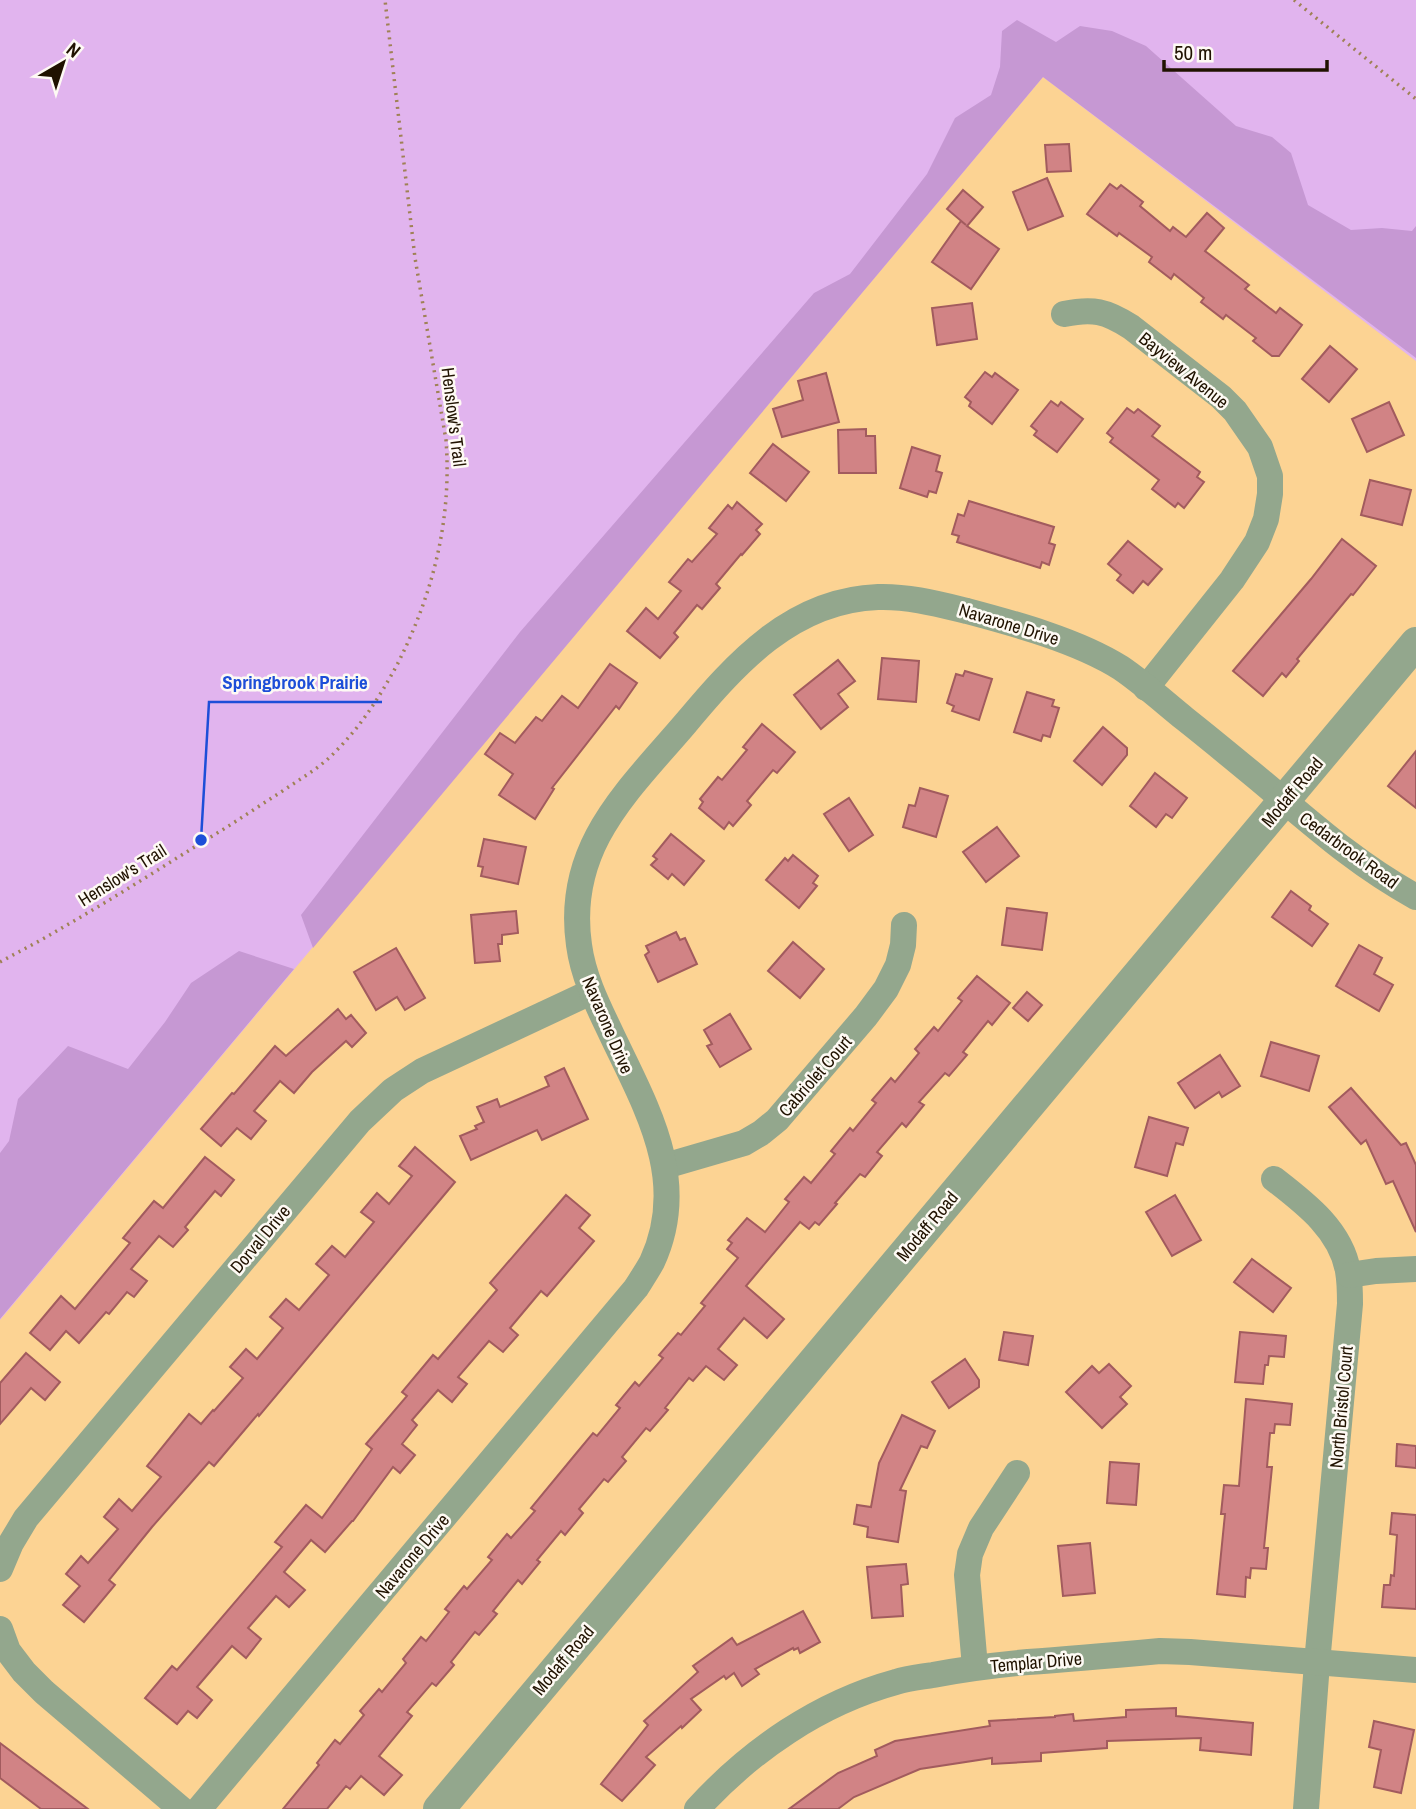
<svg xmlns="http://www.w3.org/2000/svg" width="1416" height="1809" font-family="'Archivo Narrow',sans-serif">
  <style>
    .green { fill: #e1b4ee }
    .forest { fill: #c698d3 }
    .building { fill: #d18385; stroke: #a25b5e; stroke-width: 2 }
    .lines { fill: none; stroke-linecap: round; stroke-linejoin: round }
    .path { stroke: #9f8155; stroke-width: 3.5; stroke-dasharray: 2 5; stroke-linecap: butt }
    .minor { stroke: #93a78d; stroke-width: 26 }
    .tertiary { stroke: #93a78d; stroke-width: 32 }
    .labels { text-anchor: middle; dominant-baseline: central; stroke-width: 5; stroke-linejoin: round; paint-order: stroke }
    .street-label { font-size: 18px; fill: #201200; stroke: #fefaf4 }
    .leader { fill: none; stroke: #1d4ed8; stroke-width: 2.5 }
    .callout-dot { fill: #1d4ed8; stroke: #fefaf4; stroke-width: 2.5 }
    .callout-label { font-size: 19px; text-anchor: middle; font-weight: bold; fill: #1d4ed8; stroke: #fefaf4; stroke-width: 5; stroke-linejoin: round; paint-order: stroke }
  </style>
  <rect width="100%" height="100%" fill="#fcd393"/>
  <polygon class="green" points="0,0 1416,0 1416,361 1043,77 0,1320"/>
  <g class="forest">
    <polygon points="1017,20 1056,42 1080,26 1112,31 1146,46 1236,126 1272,137 1291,153 1308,205 1351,230 1382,228 1412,231 1416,226 1416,358 1043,77 313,948 301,915 520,632 814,293 850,274 927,174 955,118 991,95 1000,67 1002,31"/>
    <polygon points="239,951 294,969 0,1319 0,1153 9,1141 18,1099 68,1046 128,1069 165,1022 191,983"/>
  </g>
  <g class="building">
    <polygon points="1069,144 1071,171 1047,172 1045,145"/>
    <polygon points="1047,178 1063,216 1028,230 1013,192"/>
    <polygon points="1110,184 1117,189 1121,185 1143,202 1140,206 1170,231 1173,227 1186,237 1207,213 1224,228 1205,251 1249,285 1245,289 1276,313 1280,308 1302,325 1279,356 1272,356 1253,341 1256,338 1226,315 1223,319 1201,302 1204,298 1174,274 1171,279 1149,262 1152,257 1119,233 1117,236 1087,214"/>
    <polygon points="963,190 983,207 967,226 999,249 971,289 932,262 961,221 966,225 947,209"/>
    <polygon points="972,303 977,339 937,345 932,308"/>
    <polygon points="1330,346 1357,369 1329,402 1302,379"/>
    <polygon points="985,372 992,377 995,373 1018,390 992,424 969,406 971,402 965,397"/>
    <polygon points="826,373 839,422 782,437 773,409 803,400 798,381"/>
    <polygon points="1051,401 1058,406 1061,402 1083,419 1057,452 1034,435 1037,431 1031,426"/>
    <polygon points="1389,402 1404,435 1367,452 1352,419"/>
    <polygon points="1127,408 1134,413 1138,409 1160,426 1152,436 1200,472 1197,477 1204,482 1184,508 1178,503 1175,507 1152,489 1159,480 1110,442 1113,438 1107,433"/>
    <polygon points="866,429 866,436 875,436 876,473 839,473 838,430"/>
    <polygon points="773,444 809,472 786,501 750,473"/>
    <polygon points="912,447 940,456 936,471 942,473 936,493 929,491 927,497 900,488"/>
    <polygon points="1370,480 1411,490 1402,525 1361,515"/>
    <polygon points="969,501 1054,527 1049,543 1055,545 1049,565 1042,562 1040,568 957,542 959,536 952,534 958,514 964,516"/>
    <polygon points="737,502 762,524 756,530 760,534 742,555 741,554 716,584 720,588 702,609 697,605 674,633 678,637 660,658 627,631 646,608 658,619 681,591 669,582 688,559 692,562 717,534 709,528 728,505 732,509"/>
    <polygon points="1342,539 1376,566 1353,595 1351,594 1297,659 1299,661 1286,677 1282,673 1263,696 1233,671 1311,579"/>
    <polygon points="1128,541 1162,569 1148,585 1143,581 1133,593 1117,580 1121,575 1108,564"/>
    <polygon points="882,658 919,661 916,702 878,699"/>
    <polygon points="838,660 855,681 838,694 848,707 821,729 794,695"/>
    <polygon points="610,664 637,683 619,709 616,706 552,788 554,789 535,819 499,795 513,774 485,754 500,733 515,743 536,717 542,721 562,696 578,708"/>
    <polygon points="965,671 992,679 979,720 952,711 954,706 947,703 956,674 963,676"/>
    <polygon points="1027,692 1054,700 1052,706 1059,708 1050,737 1043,735 1041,741 1014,732"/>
    <polygon points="762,724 795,752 777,773 773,770 747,801 751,805 733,826 729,822 724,829 699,808 703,802 700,799 718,777 722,780 747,750 743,747"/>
    <polygon points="1103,727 1127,748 1127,755 1102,785 1074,761"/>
    <polygon points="1416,751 1416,808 1388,786"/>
    <polygon points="1155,773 1187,798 1172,818 1166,814 1156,827 1130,806"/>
    <polygon points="920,788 948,796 936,837 903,827 909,805 915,806"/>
    <polygon points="849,798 873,835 849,851 824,814"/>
    <polygon points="997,827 1019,856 986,882 963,852"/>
    <polygon points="671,834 704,861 684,885 672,874 668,879 651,865 657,859 653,856"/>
    <polygon points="484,839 526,847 518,884 481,876 483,867 478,866"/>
    <polygon points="793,855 818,876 813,883 817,886 799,908 766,880 785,858 788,861"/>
    <polygon points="1291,891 1311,906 1309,910 1328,924 1312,946 1272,917"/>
    <polygon points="1007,908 1047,913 1042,950 1002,945"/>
    <polygon points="516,911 518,933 502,935 502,944 498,944 500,961 475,963 471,915"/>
    <polygon points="676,932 680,940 685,938 697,964 658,982 645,955 649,952 646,946"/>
    <polygon points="793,942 824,969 800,998 768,971"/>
    <polygon points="1359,945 1382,958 1374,974 1393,985 1379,1011 1336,986"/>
    <polygon points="396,948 425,998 405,1010 397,997 376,1010 354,972"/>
    <polygon points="977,976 1010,1003 992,1025 988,1021 963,1052 967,1055 949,1076 945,1073 919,1102 924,1105 906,1127 902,1123 877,1152 882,1156 865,1177 860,1174 835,1203 837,1204 819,1225 815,1222 809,1229 800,1222 746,1286 784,1319 767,1338 744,1318 718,1349 737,1365 724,1380 706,1366 693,1381 689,1378 665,1408 668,1410 650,1431 646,1428 622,1457 626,1461 608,1482 604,1479 579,1509 583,1513 565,1535 561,1531 537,1560 540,1562 522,1584 518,1580 493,1611 497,1614 479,1635 475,1632 451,1662 454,1665 436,1686 432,1683 407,1712 412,1716 379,1756 402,1775 384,1795 361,1776 350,1789 346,1786 327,1809 283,1809 319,1765 317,1763 335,1740 340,1744 364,1715 360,1711 379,1689 382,1692 406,1663 403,1659 421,1637 426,1641 449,1612 445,1609 464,1586 467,1589 492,1560 488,1557 507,1534 511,1538 535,1511 531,1508 574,1456 593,1433 597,1436 620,1408 616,1405 635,1382 639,1386 663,1358 659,1355 678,1333 681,1335 705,1306 701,1303 738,1258 727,1249 732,1243 728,1240 747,1218 765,1232 789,1202 785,1199 804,1177 811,1183 835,1154 831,1151 850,1128 853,1131 876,1103 872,1100 891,1078 895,1082 919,1053 915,1049 934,1027 938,1031 962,1001 958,998"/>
    <polygon points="1027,992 1042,1005 1028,1021 1013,1008"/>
    <polygon points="338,1009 346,1019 351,1015 366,1033 352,1047 346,1041 312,1072 294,1093 280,1081 254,1111 266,1121 251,1139 237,1128 221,1146 201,1129 232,1093 234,1094 275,1046 286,1056"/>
    <polygon points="730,1014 751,1049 720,1067 707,1046 712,1044 704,1030"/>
    <polygon points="1271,1042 1319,1056 1309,1091 1261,1076"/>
    <polygon points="1220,1055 1240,1086 1222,1097 1219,1092 1195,1108 1178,1083"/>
    <polygon points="564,1068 588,1119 542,1140 537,1130 471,1160 460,1136 477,1129 475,1126 484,1122 477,1107 497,1099 500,1107 549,1086 545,1077"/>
    <polygon points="1351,1088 1401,1145 1406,1143 1416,1165 1416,1232 1393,1181 1386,1184 1366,1140 1361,1144 1329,1107"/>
    <polygon points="1149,1117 1188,1128 1183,1145 1176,1143 1167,1176 1135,1167"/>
    <polygon points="415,1147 455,1182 259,1416 258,1414 214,1466 209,1462 152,1527 109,1580 115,1585 84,1622 63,1605 80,1586 66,1574 81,1556 88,1563 118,1529 104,1517 119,1499 132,1511 161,1477 147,1466 189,1414 201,1424 213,1410 214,1411 243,1378 230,1367 246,1349 257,1359 283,1328 270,1317 286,1299 299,1310 329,1275 316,1264 332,1246 345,1257 374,1222 361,1212 377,1193 389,1204 412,1176 399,1166"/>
    <polygon points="205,1157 234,1180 221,1196 215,1191 185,1227 188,1230 173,1247 159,1236 131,1269 147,1281 134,1297 127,1292 109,1314 106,1312 79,1343 66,1331 50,1350 30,1333 61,1296 75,1309 130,1243 123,1238 154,1201 163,1208"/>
    <polygon points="566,1195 590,1215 579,1228 594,1241 547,1296 541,1291 510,1328 518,1335 503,1352 489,1341 458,1377 467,1384 452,1402 438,1390 412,1420 417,1425 402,1444 415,1455 400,1473 393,1467 353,1521 352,1521 325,1552 311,1540 284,1572 305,1590 289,1607 276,1596 248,1628 261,1639 246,1658 232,1646 197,1687 212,1700 197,1718 188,1711 177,1724 145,1698 172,1666 177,1670 282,1547 275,1542 306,1505 322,1518 372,1449 366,1444 407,1396 402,1392 433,1355 438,1359 497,1290 490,1283"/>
    <polygon points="1175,1195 1201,1240 1172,1256 1146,1212"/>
    <polygon points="1252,1259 1291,1288 1273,1312 1234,1282"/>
    <polygon points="1004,1332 1033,1336 1028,1365 999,1360"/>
    <polygon points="1240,1332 1286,1336 1284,1357 1269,1356 1268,1365 1265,1365 1263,1384 1235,1382"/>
    <polygon points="26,1353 60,1382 45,1400 31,1388 0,1424 0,1383"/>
    <polygon points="965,1359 979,1380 979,1387 949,1408 932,1382"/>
    <polygon points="1109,1364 1131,1386 1120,1397 1127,1404 1102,1428 1066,1392 1092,1366 1099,1373"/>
    <polygon points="1246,1399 1292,1404 1290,1425 1275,1424 1274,1433 1270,1433 1267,1467 1272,1467 1264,1548 1268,1548 1266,1569 1251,1568 1250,1578 1246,1577 1245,1597 1217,1594 1225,1514 1221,1514 1224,1485 1239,1486"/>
    <polygon points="902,1415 935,1431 927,1448 921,1446 900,1490 906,1491 898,1542 867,1537 868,1527 854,1524 857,1505 871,1507 879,1463"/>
    <polygon points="1397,1444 1416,1446 1416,1468 1396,1466"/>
    <polygon points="1110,1462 1139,1464 1136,1505 1107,1503"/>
    <polygon points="1392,1513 1416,1515 1416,1609 1382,1607 1384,1585 1390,1585 1391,1575 1394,1576 1397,1535 1390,1534"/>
    <polygon points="1090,1543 1095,1593 1063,1596 1058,1546"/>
    <polygon points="906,1564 908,1584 901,1585 903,1616 872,1618 867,1567"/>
    <polygon points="803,1611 820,1642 800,1653 798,1648 794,1650 793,1648 755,1669 759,1674 742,1686 734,1673 726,1679 724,1676 691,1699 701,1710 682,1728 681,1726 646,1757 655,1765 622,1801 601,1784 648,1725 644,1721 698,1672 693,1666 732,1638 737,1645"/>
    <polygon points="1176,1708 1176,1716 1253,1723 1251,1755 1200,1750 1201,1738 1107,1741 1107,1748 1041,1753 1041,1761 992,1764 992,1758 920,1769 854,1797 838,1809 789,1809 838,1773 877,1756 875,1750 895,1741 990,1726 989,1721 1055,1717 1055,1716 1073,1714 1074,1721 1126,1717 1126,1710"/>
    <polygon points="1374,1721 1414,1730 1401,1793 1374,1787 1381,1750 1369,1747"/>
    <polygon points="0,1743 88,1809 41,1809 0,1778"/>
  </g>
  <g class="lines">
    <g class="path">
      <polyline points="1294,0 1416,99"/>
      <path d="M 0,962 C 22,950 44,939 65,926 C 116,897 165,865 214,835 C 237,821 259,806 281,792 C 300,779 320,768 336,751 C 362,725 380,696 397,665 C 433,594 452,520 446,440 L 415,258 L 385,0"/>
    </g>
    <g class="minor">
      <path d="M 1064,314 C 1093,308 1106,311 1131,327 L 1221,397 L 1235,411 L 1260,447 L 1270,476 L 1270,494 L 1266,519 L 1257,542 L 1232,580 L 1146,688"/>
      <polyline points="665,1166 744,1143 761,1133 777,1120 866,1016 886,989 898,965 903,945 904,925"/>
      <path d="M 1274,1179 C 1305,1203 1341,1230 1348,1271 C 1350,1282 1350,1293 1350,1304 L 1317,1663 L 1306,1809"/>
      <polyline points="1349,1275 1376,1271 1416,1269"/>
      <polyline points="0,1569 11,1543 26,1518 360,1121 393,1090 422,1071 591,992"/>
      <polyline points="0,1629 8,1651 24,1672 44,1692 181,1809"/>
      <polyline points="975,1667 967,1575 970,1554 981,1528 1017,1473"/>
      <path d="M 199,1809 L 636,1288 C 641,1280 647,1271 652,1262 C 691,1178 644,1104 609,1029 C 596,1002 583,975 579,945 C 565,847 627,792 685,724 C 736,663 792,600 878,597 C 908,596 938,604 967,611 C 1016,624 1078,641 1121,668 C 1143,683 1164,702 1185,719 C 1209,738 1232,757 1255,776 C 1309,821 1354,863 1416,897"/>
      <path d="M 697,1809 C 751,1750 819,1703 896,1682 C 908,1678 921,1677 933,1675 C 964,1669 995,1665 1028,1662 C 1072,1659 1116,1655 1160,1651 L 1190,1652 L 1416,1670"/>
    </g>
    <polyline class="tertiary" points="439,1809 1416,643"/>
  </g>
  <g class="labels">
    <g class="street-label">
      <text transform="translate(1184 370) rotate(39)">Bayview Avenue</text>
      <text transform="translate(454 417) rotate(83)">Henslow's Trail</text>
      <text transform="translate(1009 624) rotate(17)">Navarone Drive</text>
      <text transform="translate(1292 792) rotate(-50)">Modaff Road</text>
      <text transform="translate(1349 850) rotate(36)">Cedarbrook Road</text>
      <text transform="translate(122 875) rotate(-32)">Henslow's Trail</text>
      <text transform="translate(608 1025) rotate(67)">Navarone Drive</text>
      <text transform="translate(815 1076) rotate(-49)">Cabriolet Court</text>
      <text transform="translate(927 1226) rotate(-50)">Modaff Road</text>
      <text transform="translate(260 1239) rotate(-50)">Dorval Drive</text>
      <text transform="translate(1341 1407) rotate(-85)">North Bristol Court</text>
      <text transform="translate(412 1556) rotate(-50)">Navarone Drive</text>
      <text transform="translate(563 1660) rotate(-50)">Modaff Road</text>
      <text transform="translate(1036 1662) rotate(-5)">Templar Drive</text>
    </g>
  </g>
  <path class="leader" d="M201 840L209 702H382"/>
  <circle class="callout-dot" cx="201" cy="840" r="7"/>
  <g class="callout-label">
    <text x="295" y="689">Springbrook Prairie</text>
  </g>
  <g transform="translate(63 63) rotate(39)" stroke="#fefaf4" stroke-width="5" paint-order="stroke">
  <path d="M0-5L12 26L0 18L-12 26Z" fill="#201200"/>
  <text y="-10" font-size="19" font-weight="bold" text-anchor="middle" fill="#201200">N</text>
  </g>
  <path d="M1164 60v10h163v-10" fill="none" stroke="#201200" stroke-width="3.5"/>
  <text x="1174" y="60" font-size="21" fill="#201200" stroke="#fefaf4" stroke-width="5" paint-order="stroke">50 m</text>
</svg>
